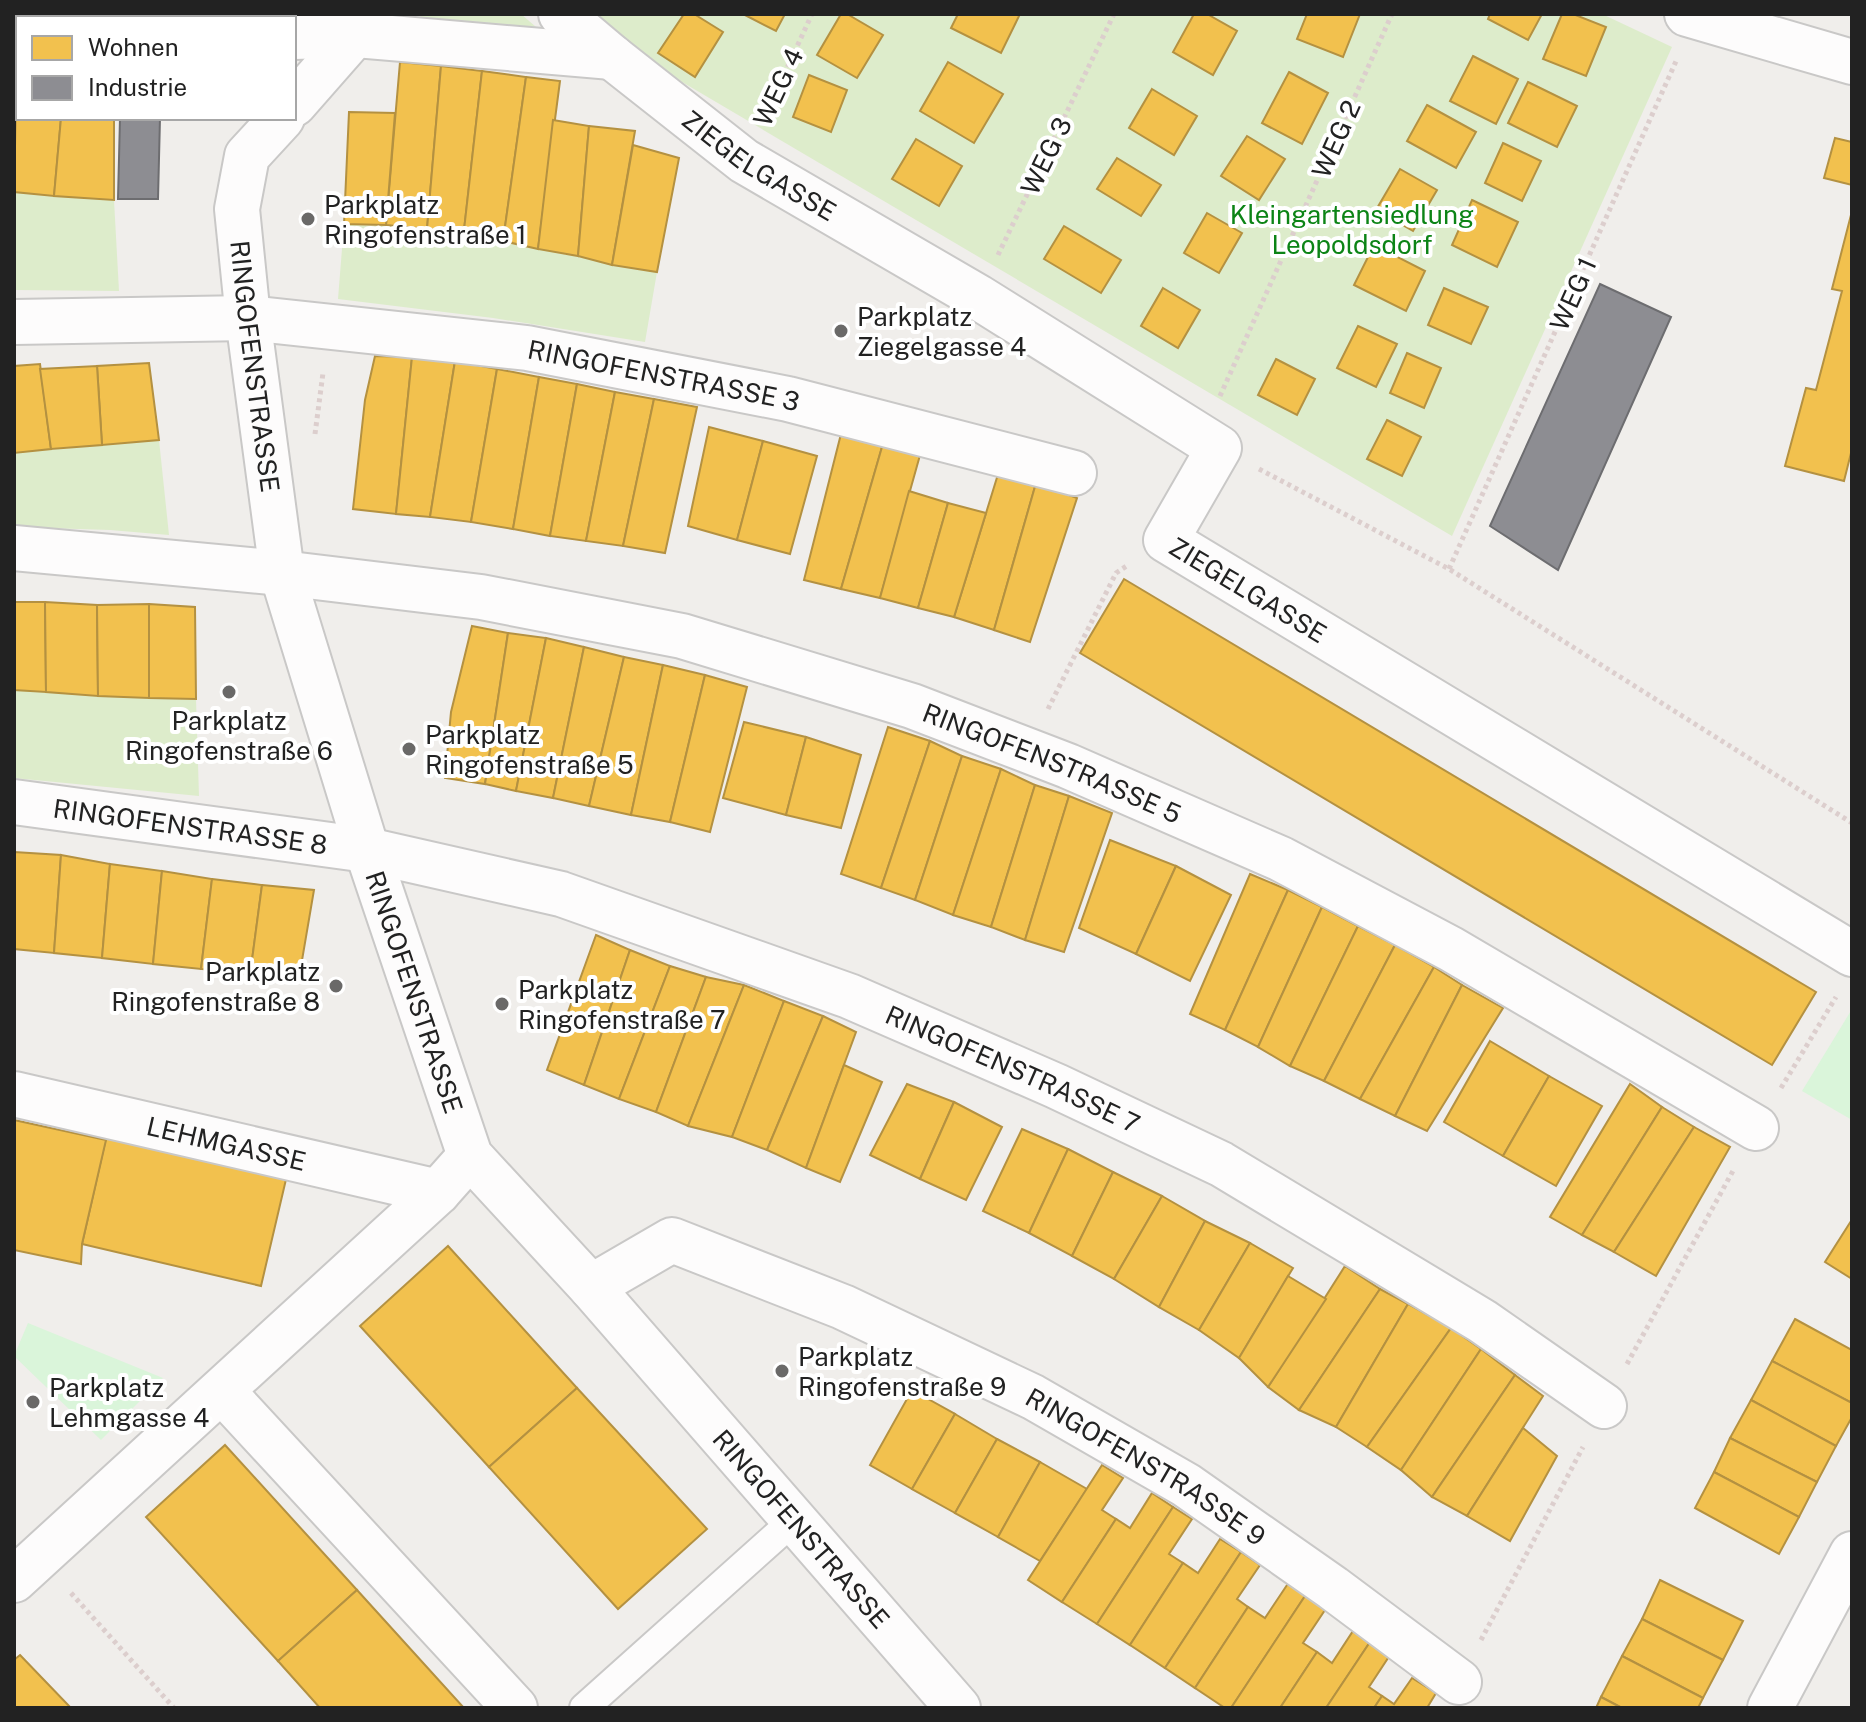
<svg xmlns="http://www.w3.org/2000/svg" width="1866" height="1722" font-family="'Public Sans',sans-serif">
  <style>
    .grass { fill: #ddeccb }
    .park { fill: #daf5da }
    .homes { fill: #f2c14e; stroke: #b49141; stroke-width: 2 }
    .industry { fill: #8d8d92; stroke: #6d6d70; stroke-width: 2 }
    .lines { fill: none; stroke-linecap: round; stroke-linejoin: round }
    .lane-casing { stroke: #c9c8c7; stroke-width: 32 }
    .street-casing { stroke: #c9c8c7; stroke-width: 48 }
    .path { stroke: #dccecd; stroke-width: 5; stroke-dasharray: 4 4; stroke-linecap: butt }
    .lane { stroke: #fdfcfc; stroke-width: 28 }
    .street { stroke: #fdfcfc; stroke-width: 44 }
    .poi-dot { fill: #6a6968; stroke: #fff; stroke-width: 3 }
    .labels { text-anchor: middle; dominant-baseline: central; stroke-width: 8; stroke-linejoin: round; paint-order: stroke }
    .street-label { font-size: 26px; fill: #222; stroke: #fff }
    .poi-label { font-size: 26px; fill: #222; stroke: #fff; text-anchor: start }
    .park-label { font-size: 26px; fill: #0c8416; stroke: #fff }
  </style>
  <rect width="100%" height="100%" fill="#f0eeeb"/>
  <g class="grass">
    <polygon points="423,14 521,14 536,27 420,17"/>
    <polygon points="589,14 1602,14 1672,47 1452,536 643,59"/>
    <polygon points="14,192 114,200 119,291 14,290"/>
    <polygon points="344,224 464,230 538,249 657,272 645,342 493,318 338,299"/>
    <polygon points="159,440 169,535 110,530 14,527 14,453"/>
    <polygon points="14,690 98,696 196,699 199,796 14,778"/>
  </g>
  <g class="park">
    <polygon points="1852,1009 1852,1120 1802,1091"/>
    <polygon points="28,1323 163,1378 101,1440 14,1356"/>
  </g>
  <g class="homes">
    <polygon points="684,14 694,14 723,32 695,77 658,53"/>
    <polygon points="743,14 785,14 776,31"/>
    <polygon points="841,14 847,14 883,35 857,78 817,55"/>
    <polygon points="958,14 1020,14 1001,53 951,28"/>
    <polygon points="1194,14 1207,14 1237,31 1213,75 1173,52"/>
    <polygon points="1307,14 1360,14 1343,57 1297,39"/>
    <polygon points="1490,14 1542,14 1528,40 1488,19"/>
    <polygon points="1562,14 1573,14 1606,27 1586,76 1543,59"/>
    <polygon points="1473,56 1518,79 1496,124 1450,101"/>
    <polygon points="400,62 441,66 427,229 386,225"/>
    <polygon points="948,62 1003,94 974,143 920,111"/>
    <polygon points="441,66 482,71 464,230 427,229"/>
    <polygon points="482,71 526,77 503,241 464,230"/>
    <polygon points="1289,72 1328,93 1302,144 1262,123"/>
    <polygon points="809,75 847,90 831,132 793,117"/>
    <polygon points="526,77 560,81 538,249 503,241"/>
    <polygon points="1528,82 1577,106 1557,147 1508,123"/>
    <polygon points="1152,89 1197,116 1174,155 1129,128"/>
    <polygon points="16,100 18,100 18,118 61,118 54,196 14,192"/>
    <polygon points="1427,105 1476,132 1456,168 1407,141"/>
    <polygon points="349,112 395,113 386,225 344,224"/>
    <polygon points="61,118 114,118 114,200 54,196"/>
    <polygon points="553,120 589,126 578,256 538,249"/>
    <polygon points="589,126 635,131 612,265 578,256"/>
    <polygon points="1247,136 1285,159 1259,200 1221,176"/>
    <polygon points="1835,138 1852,142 1852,185 1824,178"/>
    <polygon points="916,139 962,166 939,206 892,179"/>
    <polygon points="1503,143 1541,161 1522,201 1485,183"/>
    <polygon points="633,145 679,158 657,272 612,265"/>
    <polygon points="1117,158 1161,185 1141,216 1097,189"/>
    <polygon points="1400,169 1437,190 1413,231 1376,210"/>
    <polygon points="1472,200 1518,222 1497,267 1452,245"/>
    <polygon points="1852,211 1852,449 1844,481 1785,466 1806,388 1816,390 1842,291 1832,289"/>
    <polygon points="1207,213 1242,233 1219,273 1184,253"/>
    <polygon points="1064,226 1121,260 1101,293 1044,259"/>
    <polygon points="1374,245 1425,271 1406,311 1354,285"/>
    <polygon points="1163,288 1200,310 1178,348 1141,326"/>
    <polygon points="1444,288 1488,307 1471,344 1428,325"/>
    <polygon points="1358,326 1397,344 1376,387 1337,368"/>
    <polygon points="1407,353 1441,368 1424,408 1390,393"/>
    <polygon points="375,356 412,357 396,514 353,509 365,400"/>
    <polygon points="412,357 455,361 430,517 396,514"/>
    <polygon points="1276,359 1315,379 1297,415 1258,395"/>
    <polygon points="455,361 497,369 471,522 430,517"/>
    <polygon points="149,363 159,440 102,445 97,366"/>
    <polygon points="40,364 51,449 14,453 14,366"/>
    <polygon points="97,366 102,445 51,449 40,369"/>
    <polygon points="497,369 539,377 513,529 471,522"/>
    <polygon points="539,377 577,384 550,536 513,529"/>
    <polygon points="577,384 615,392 586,541 550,536"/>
    <polygon points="615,392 654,399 623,546 586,541"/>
    <polygon points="654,399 697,407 665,553 623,546"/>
    <polygon points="1387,420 1421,437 1402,476 1367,459"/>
    <polygon points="709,427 763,441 737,540 688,526"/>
    <polygon points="842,430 884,440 841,589 804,580"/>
    <polygon points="884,440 922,448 880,598 841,589"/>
    <polygon points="763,441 817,456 790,554 737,540"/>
    <polygon points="999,471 1036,483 994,630 954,617"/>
    <polygon points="1036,483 1077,498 1030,642 994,630"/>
    <polygon points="909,491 948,503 918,608 880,598"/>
    <polygon points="948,503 986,513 954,617 918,608"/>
    <polygon points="1124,579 1816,992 1772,1065 1080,653"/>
    <polygon points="14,602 45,602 46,692 14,690"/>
    <polygon points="45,602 97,605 98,696 46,692"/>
    <polygon points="149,604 195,607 196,699 149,698"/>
    <polygon points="149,604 149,698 98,696 97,605"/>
    <polygon points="472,626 508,633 485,784 445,778 451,712"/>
    <polygon points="508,633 546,638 516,791 485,784"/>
    <polygon points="546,638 584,647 553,798 516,791"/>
    <polygon points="584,647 624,657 589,806 553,798"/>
    <polygon points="624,657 663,665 631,815 589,806"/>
    <polygon points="663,665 705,675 670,822 631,815"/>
    <polygon points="705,675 747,687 710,832 670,822"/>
    <polygon points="744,722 806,737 786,815 723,798"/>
    <polygon points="888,727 930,741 881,888 841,874"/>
    <polygon points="806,737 861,755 841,828 786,815"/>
    <polygon points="930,741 962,756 915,900 881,888"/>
    <polygon points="962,756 1001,769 953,915 915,900"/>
    <polygon points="1001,769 1035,785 991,927 953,915"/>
    <polygon points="1035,785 1069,796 1025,940 991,927"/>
    <polygon points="1069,796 1112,813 1064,952 1025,940"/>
    <polygon points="1110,840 1176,866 1136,954 1079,928"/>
    <polygon points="14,852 61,855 54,953 14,949"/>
    <polygon points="61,855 110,864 102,958 54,953"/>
    <polygon points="110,864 162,871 153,964 102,958"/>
    <polygon points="1176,866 1231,895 1190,981 1136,954"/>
    <polygon points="162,871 212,879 201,969 153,964"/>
    <polygon points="1250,874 1288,890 1225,1030 1190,1014"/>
    <polygon points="212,879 262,885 250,975 201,969"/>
    <polygon points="262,885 314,890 299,978 250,975"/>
    <polygon points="1288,890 1322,907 1258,1047 1225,1030"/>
    <polygon points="1322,907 1358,926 1290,1066 1258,1047"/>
    <polygon points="1358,926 1395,945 1324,1081 1290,1066"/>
    <polygon points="596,935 630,950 584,1085 547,1070"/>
    <polygon points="1395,945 1434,967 1360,1099 1324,1081"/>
    <polygon points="630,950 670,966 619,1099 584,1085"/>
    <polygon points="670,966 706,977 656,1112 619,1099"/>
    <polygon points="1434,967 1462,985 1395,1116 1360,1099"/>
    <polygon points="706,977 744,985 688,1126 656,1112"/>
    <polygon points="744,985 784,1001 732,1137 688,1126"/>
    <polygon points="1462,985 1503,1008 1427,1131 1395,1116"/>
    <polygon points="784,1001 823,1016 767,1150 732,1137"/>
    <polygon points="823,1016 856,1032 806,1168 767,1150"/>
    <polygon points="1490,1041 1549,1076 1503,1156 1444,1122"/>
    <polygon points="844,1065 882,1082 840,1182 806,1168"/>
    <polygon points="1549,1076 1602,1106 1556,1186 1503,1156"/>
    <polygon points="907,1084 954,1102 920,1179 870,1155"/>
    <polygon points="1630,1084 1662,1107 1582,1235 1550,1217"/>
    <polygon points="954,1102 1002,1127 966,1200 920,1179"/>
    <polygon points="1662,1107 1694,1127 1614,1252 1582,1235"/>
    <polygon points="111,1116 291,1158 261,1286 82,1244"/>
    <polygon points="14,1120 106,1140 82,1244 81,1264 14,1250"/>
    <polygon points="1694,1127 1730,1147 1656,1276 1614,1252"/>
    <polygon points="1022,1129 1068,1149 1029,1233 983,1211"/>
    <polygon points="1068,1149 1113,1172 1072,1256 1029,1233"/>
    <polygon points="1113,1172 1162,1196 1114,1279 1072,1256"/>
    <polygon points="1162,1196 1205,1221 1159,1307 1114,1279"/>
    <polygon points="1205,1221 1250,1243 1199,1330 1159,1307"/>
    <polygon points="1851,1221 1852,1222 1852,1279 1825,1262"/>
    <polygon points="1250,1243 1293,1268 1239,1358 1199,1330"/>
    <polygon points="448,1246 577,1388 489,1467 360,1326"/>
    <polygon points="1345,1266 1380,1289 1299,1410 1268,1387"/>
    <polygon points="1288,1276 1326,1299 1268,1387 1239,1358"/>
    <polygon points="1380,1289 1408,1304 1336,1427 1299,1410"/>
    <polygon points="1408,1304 1451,1328 1367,1447 1336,1427"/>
    <polygon points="1795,1319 1852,1350 1852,1403 1772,1361"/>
    <polygon points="1451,1328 1481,1349 1401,1470 1367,1447"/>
    <polygon points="1481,1349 1515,1375 1432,1497 1401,1470"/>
    <polygon points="1772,1361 1852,1403 1852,1417 1836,1446 1751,1400"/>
    <polygon points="1515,1375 1543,1396 1467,1516 1432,1497"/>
    <polygon points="577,1388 707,1529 618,1609 489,1467"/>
    <polygon points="912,1390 955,1414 912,1489 870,1465"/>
    <polygon points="1751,1400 1836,1446 1817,1482 1730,1438"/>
    <polygon points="955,1414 997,1439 955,1513 912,1489"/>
    <polygon points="1523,1428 1557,1456 1510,1541 1467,1516"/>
    <polygon points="1730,1438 1817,1482 1799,1517 1714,1472"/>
    <polygon points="997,1439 1040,1462 998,1537 955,1513"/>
    <polygon points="225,1445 357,1590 278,1661 146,1517"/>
    <polygon points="1040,1462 1087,1489 1040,1561 998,1537"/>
    <polygon points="1102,1465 1123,1478 1102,1510 1116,1519 1062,1602 1028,1580"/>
    <polygon points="1714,1472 1799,1517 1779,1554 1695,1508"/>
    <polygon points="1152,1493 1173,1507 1097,1624 1062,1602 1116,1519 1130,1528"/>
    <polygon points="1173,1507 1192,1519 1169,1554 1183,1563 1130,1645 1097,1624"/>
    <polygon points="1220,1539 1241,1552 1165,1668 1130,1645 1183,1563 1198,1573"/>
    <polygon points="1241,1552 1260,1565 1237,1599 1248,1607 1195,1688 1165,1668"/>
    <polygon points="1660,1580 1743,1621 1723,1660 1642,1619"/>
    <polygon points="1289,1582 1307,1593 1231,1708 1225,1708 1195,1688 1248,1607 1265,1618"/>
    <polygon points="357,1590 464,1708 320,1708 278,1661"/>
    <polygon points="1307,1593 1327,1607 1303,1643 1317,1652 1280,1708 1231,1708"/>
    <polygon points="1642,1619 1723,1660 1703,1698 1622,1656"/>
    <polygon points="1353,1631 1370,1642 1326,1708 1280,1708 1317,1652 1332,1663"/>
    <polygon points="1370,1642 1390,1655 1369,1687 1382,1696 1374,1708 1326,1708"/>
    <polygon points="20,1655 71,1708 14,1708 14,1660"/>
    <polygon points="1622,1656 1703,1698 1698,1708 1622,1708 1601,1697"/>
    <polygon points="1412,1678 1436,1693 1427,1708 1374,1708 1382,1696 1394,1704"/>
    <polygon points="1601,1697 1622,1708 1596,1708"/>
  </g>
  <g class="industry">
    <polygon points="120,118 160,118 158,199 118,199"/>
    <polygon points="1600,284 1671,317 1558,570 1490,526"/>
  </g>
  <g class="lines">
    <g class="lane-casing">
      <polyline id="lane" points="584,1708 794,1520"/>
    </g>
    <g class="street-casing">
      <g id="street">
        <path id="s1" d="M 561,14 L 612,57 L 744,161 L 978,297 L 1219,448 L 1166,540 L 1852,954"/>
        <polyline points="1687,14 1852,62"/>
        <polyline points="14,33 18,34"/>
        <polyline points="294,37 356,35 612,57"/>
        <polyline points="294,104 366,22"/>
        <path id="s2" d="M 282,118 L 247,156 L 237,209 L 248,318 L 282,573 L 367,850 L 470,1156 L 591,1287 L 958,1708"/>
        <path id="s3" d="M 14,322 L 248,318 L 527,348 L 788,399 L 1074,473"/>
        <path id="s4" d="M 14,548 L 282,573 L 481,597 L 682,636 L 912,706 L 1068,766 L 1281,859 L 1451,949 L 1756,1128"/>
        <path id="s5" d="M 14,802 L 367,850 L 561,894 L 849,996 L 1056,1086 L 1221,1164 L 1482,1321 L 1604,1406"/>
        <path id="s6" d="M 14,1094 L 438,1192"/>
        <path id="s7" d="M 591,1287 L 672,1240 L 843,1307 L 1033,1397 L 1186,1485 L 1333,1588 L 1459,1682"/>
        <polyline points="222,1391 515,1708"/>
        <polyline points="14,1580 438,1192 470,1156"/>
        <polyline points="1770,1708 1852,1554"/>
      </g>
    </g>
    <g class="path">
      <polyline points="764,118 812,14"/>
      <polyline points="998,255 1114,14"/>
      <polyline points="1220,396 1392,14"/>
      <polyline points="315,434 323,373"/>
      <polyline points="1259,469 1449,569 1852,823"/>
      <polyline points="1449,569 1677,59"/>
      <polyline points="1048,709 1116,573 1128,565"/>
      <polyline points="1781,1088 1836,997"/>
      <polyline points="1627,1364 1734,1169"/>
      <polyline points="71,1593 174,1708"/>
      <polyline points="1481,1640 1583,1447"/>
    </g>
    <use href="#lane" class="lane"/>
    <use href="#street" class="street"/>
  </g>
  <g class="poi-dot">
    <circle cx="308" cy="219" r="8"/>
    <circle cx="841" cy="331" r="8"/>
    <circle cx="229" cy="692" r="8"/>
    <circle cx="409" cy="749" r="8"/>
    <circle cx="336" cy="986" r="8"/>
    <circle cx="502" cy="1004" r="8"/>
    <circle cx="782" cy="1371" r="8"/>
    <circle cx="33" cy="1402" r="8"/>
  </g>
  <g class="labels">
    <g class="street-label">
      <text transform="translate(778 87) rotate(-65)">WEG 4</text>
      <text transform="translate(1336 139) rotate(-66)">WEG 2</text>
      <text transform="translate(1046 156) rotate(-64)">WEG 3</text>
      <text stroke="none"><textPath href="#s1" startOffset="250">ZIEGELGASSE</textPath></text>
      <text transform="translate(1573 294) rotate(-66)">WEG 1</text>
      <text stroke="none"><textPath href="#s2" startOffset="264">RINGOFENSTRASSE</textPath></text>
      <text stroke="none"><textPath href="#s3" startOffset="654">RINGOFENSTRASSE 3</textPath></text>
      <text stroke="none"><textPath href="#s1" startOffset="992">ZIEGELGASSE</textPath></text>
      <text stroke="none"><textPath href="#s4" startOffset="1066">RINGOFENSTRASSE 5</textPath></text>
      <text stroke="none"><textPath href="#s5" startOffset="178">RINGOFENSTRASSE 8</textPath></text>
      <text stroke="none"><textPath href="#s2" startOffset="912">RINGOFENSTRASSE</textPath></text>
      <text stroke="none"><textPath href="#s5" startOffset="1040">RINGOFENSTRASSE 7</textPath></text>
      <text stroke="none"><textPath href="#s6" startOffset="218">LEHMGASSE</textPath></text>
      <text stroke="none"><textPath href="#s7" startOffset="620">RINGOFENSTRASSE 9</textPath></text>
      <text stroke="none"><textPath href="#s2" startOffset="1584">RINGOFENSTRASSE</textPath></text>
    </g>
    <g class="poi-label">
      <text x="324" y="204">Parkplatz<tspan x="324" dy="30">Ringofenstraße 1</tspan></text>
      <text x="857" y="316">Parkplatz<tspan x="857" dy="30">Ziegelgasse 4</tspan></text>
      <text x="229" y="720" text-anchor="middle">Parkplatz<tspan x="229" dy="30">Ringofenstraße 6</tspan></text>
      <text x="425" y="734">Parkplatz<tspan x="425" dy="30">Ringofenstraße 5</tspan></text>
      <text x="320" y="971" text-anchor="end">Parkplatz<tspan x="320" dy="30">Ringofenstraße 8</tspan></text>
      <text x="518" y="989">Parkplatz<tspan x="518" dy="30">Ringofenstraße 7</tspan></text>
      <text x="798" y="1356">Parkplatz<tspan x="798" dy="30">Ringofenstraße 9</tspan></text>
      <text x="49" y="1387">Parkplatz<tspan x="49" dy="30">Lehmgasse 4</tspan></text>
    </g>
    <g class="park-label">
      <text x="1352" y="214">Kleingartensiedlung<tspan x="1352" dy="30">Leopoldsdorf</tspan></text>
    </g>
  </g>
  <rect width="1866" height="1722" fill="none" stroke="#222222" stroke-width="32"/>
  <rect x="16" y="16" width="280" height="104" fill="#ffffff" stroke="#a7a7a7" stroke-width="2"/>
  <rect x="32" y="36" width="40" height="24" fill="#f2c14e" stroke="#a7a7a7" stroke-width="2"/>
  <text x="88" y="56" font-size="24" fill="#222222">Wohnen</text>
  <rect x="32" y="76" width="40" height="24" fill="#8d8d92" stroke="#a7a7a7" stroke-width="2"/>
  <text x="88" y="96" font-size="24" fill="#222222">Industrie</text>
</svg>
